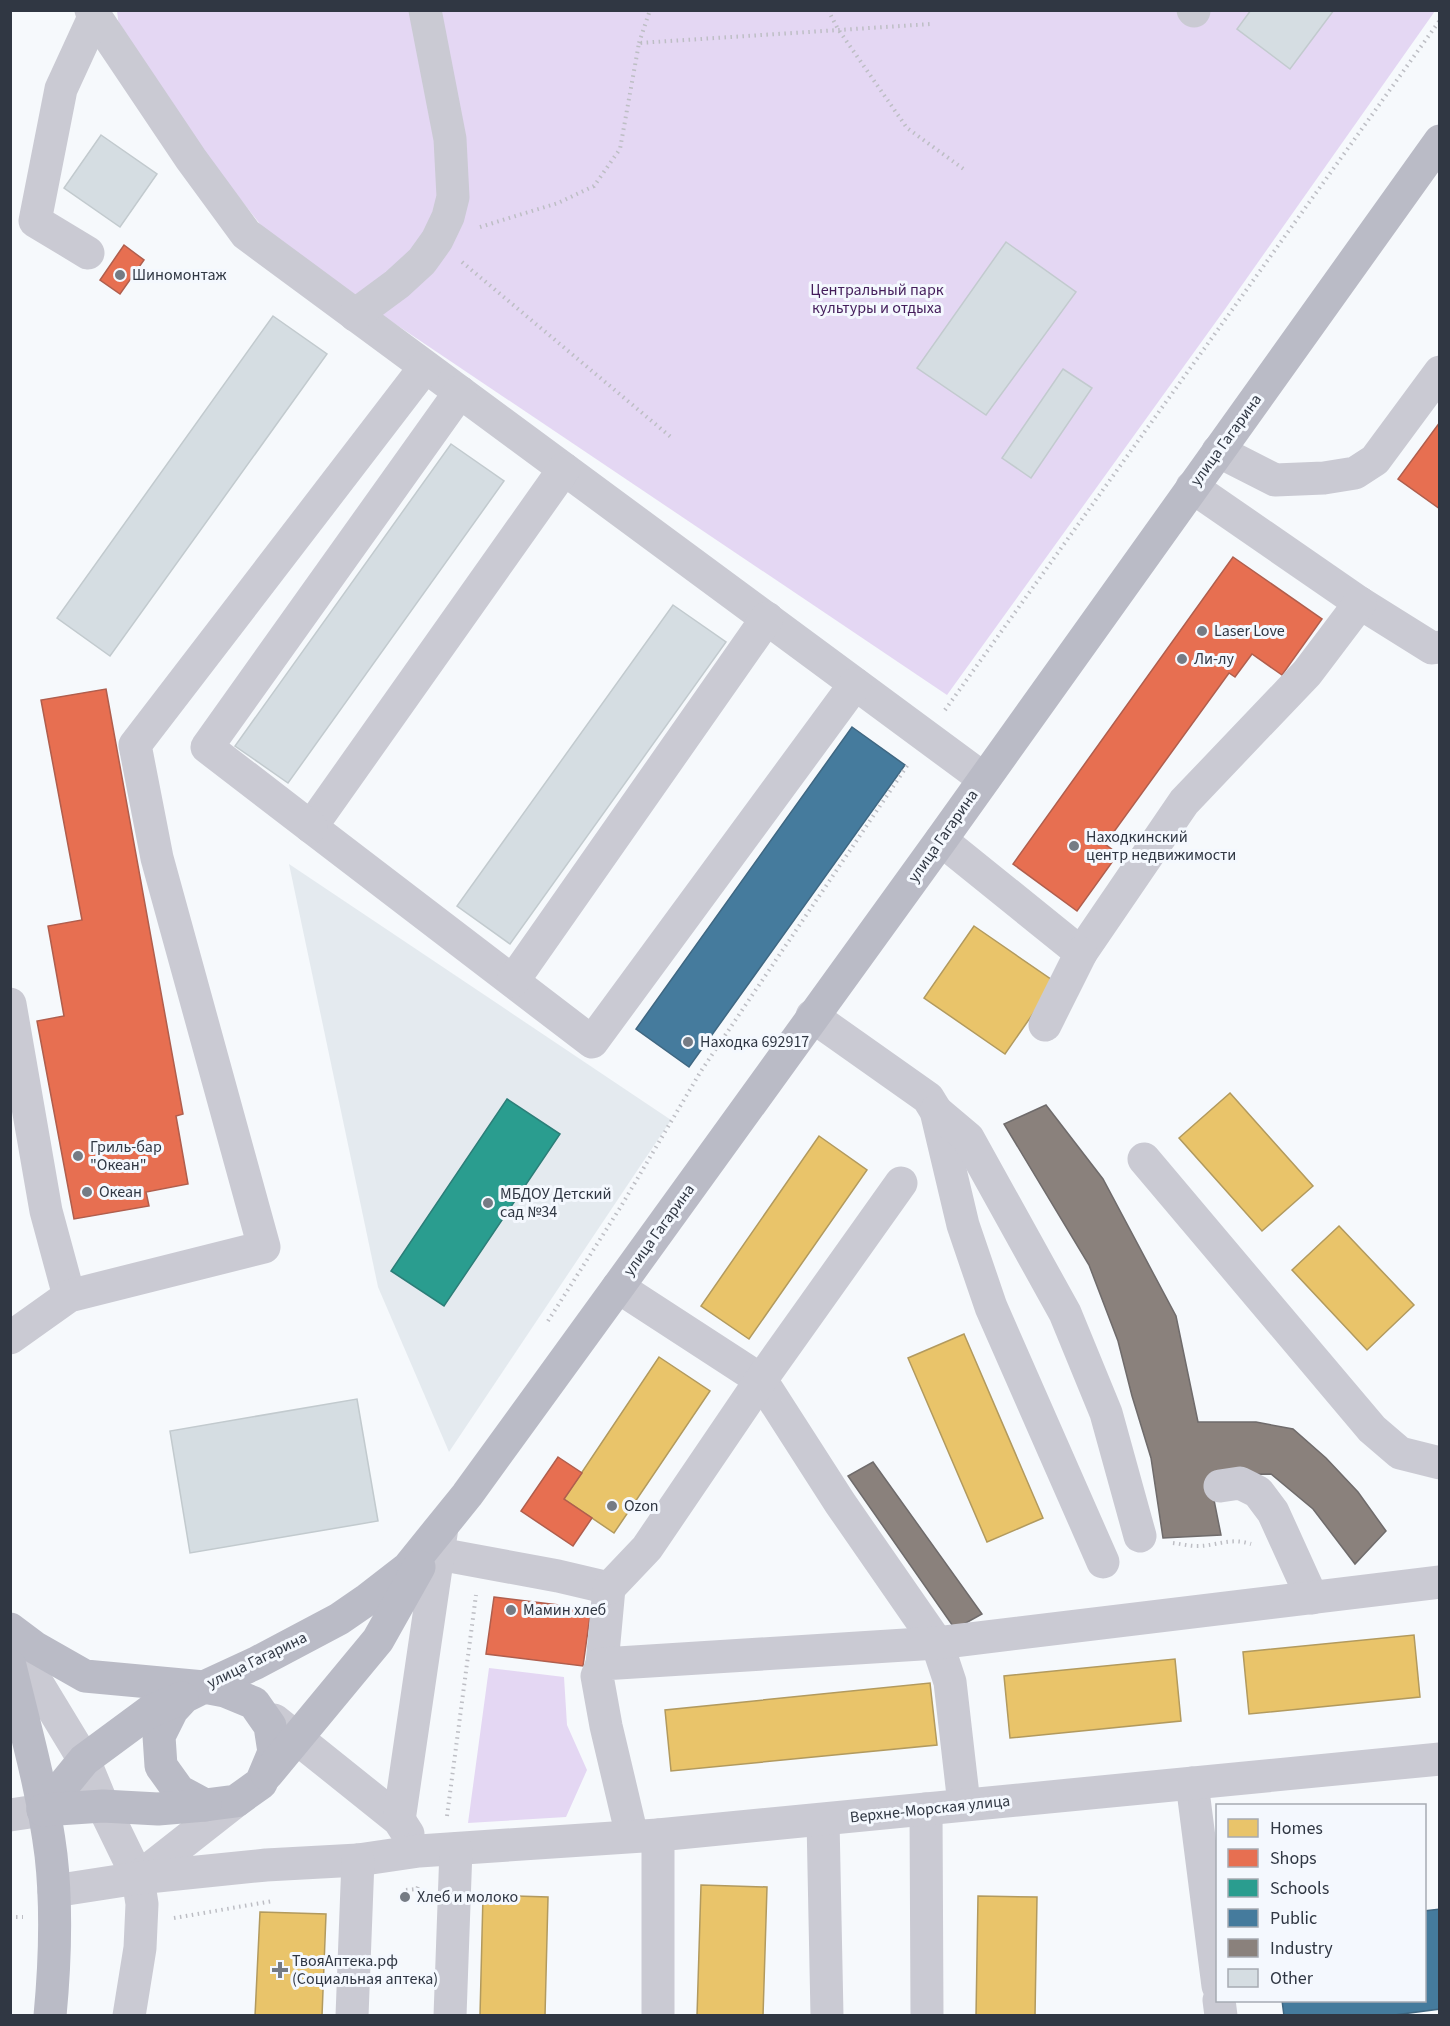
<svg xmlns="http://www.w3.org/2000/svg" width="1450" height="2026" font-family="'Source Sans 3',sans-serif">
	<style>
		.built { fill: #e4eaef }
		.green { fill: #e4d7f3 }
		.homes { fill: #e9c46a; stroke: #b29a5e; stroke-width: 1.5 }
		.shops { fill: #e76f51; stroke: #b05e4d; stroke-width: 1.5 }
		.schools { fill: #2a9d8f; stroke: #2c7e78; stroke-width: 1.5 }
		.public { fill: #457b9d; stroke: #3f6782; stroke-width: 1.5 }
		.industry { fill: #8a817c; stroke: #6f6b6b; stroke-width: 1.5 }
		.building { fill: #d5dde2; stroke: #c2cace; stroke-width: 1.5 }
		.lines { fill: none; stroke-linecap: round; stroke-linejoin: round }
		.path { stroke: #bdbec4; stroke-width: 4; stroke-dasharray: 1.5 4.5; stroke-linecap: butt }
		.minor { stroke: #cacad3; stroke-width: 33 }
		.major { stroke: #babbc6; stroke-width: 33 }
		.poi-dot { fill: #757b84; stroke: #f4f8fe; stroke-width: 2 }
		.labels { text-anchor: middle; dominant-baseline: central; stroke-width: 6; stroke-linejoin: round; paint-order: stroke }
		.poi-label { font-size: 16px; fill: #303743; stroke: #f4f8fe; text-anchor: start }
		.park-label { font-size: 16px; fill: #431d5a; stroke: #f4f8fe }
		.street-label { font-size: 16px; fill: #303743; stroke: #f4f8fe }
	</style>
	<rect width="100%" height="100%" fill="#f6f9fc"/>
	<polygon class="built" points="289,864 671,1120 449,1452 378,1287"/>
	<g class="green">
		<polygon points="117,11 1435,11 1223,312 947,695 367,305 271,238 199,147 119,27"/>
		<polygon points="489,1668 564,1677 567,1725 587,1770 566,1817 468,1823"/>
	</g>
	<g class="homes">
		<polygon points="974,926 1055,982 1005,1054 924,998"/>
		<polygon points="1230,1093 1313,1186 1262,1231 1179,1138"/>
		<polygon points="819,1136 867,1170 749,1339 701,1306"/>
		<polygon points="1339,1226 1414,1305 1367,1350 1292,1270"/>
		<polygon points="964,1334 1043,1518 987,1542 908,1358"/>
		<polygon points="659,1357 710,1391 614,1533 564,1499"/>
		<polygon points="1414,1635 1420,1697 1249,1714 1243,1652"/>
		<polygon points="1175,1659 1181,1721 1010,1738 1004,1676"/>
		<polygon points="930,1683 937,1745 671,1771 665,1710"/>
		<polygon points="701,1885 767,1887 763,2016 697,2016"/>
		<polygon points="483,1895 548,1897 545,2016 480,2016"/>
		<polygon points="978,1896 1037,1897 1035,2016 976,2016"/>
		<polygon points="260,1912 326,1914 322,2016 255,2016"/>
	</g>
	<g class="shops">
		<polygon points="124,245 144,260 120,294 100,280"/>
		<polygon points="1440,422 1440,509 1398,479"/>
		<polygon points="1233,557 1322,619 1282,675 1252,654 1235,677 1229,673 1105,844 1118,854 1077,911 1013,864"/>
		<polygon points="106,689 183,1114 176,1116 188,1184 146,1192 149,1206 74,1219 37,1021 64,1016 48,926 82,920 41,700"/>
		<polygon points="558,1457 582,1473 564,1499 592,1518 573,1546 521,1511"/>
		<polygon points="494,1597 591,1609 583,1666 486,1654"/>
	</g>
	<polygon class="schools" points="507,1099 560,1134 444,1306 391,1271"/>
	<g class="public">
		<polygon points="852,727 905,765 689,1067 636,1029"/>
		<polygon points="1440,1909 1440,2009 1387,2016 1284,2016 1282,2000 1424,2000 1424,1911"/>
	</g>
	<g class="industry">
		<polygon points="1046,1105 1103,1179 1176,1316 1198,1422 1256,1422 1293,1429 1326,1458 1358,1492 1386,1531 1355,1564 1313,1509 1271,1474 1209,1475 1221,1535 1163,1538 1151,1458 1132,1396 1118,1341 1089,1265 1004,1124"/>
		<polygon points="873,1462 982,1614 955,1629 848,1476"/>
	</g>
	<g class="building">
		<polygon points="1251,10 1334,10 1290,69 1237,29"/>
		<polygon points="101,135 157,174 120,227 64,188"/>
		<polygon points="1006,242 1076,292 986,415 917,368"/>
		<polygon points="273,316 327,354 110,656 57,618"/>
		<polygon points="1063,369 1092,388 1031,478 1002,458"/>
		<polygon points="451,444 504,481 288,783 235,746"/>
		<polygon points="673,605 726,642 510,944 457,906"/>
		<polygon points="357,1399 378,1521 190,1553 170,1431"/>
	</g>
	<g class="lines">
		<g class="path">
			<polyline points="828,10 838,29 907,128 965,170"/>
			<polyline points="639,43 650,10"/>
			<polyline points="480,227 558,203 594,186 620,149 639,43 931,24"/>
			<polyline points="462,262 672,438"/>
			<polyline points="945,710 1440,20"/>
			<polyline points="548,1321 620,1208 701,1071 909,763"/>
			<path d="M1173,1543C1181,1544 1189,1546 1197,1546C1218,1546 1229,1537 1251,1544"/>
			<polyline points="447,1816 476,1595"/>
			<polyline points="406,1890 417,1889 419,1884"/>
			<polyline points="10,1917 23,1917"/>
			<polyline points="174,1918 273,1901"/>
		</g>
		<g class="minor">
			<polyline points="91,10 191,159 246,234 984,779"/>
			<polyline points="1193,10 1194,11"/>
			<polyline points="88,253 35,221 61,89 95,15"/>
			<polyline points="355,315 397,284 422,261 437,240 448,217 453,197 450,139 425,10"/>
			<polyline points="1218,451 1275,480 1324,478 1355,473 1375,460 1440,372"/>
			<polyline points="564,469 311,827 592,1042 855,684"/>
			<polyline points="1192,487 1360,603 1432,648 1440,647"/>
			<polyline points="311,827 207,747 460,392"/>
			<polyline points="941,840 1081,953 1184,802 1307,673 1360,603"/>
			<polyline points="513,981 767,618"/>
			<polyline points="10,1004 46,1211 69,1296"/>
			<polyline points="812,1016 928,1098 936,1111 963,1225 991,1307 1103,1562"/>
			<polyline points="1045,1025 1081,953"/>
			<polyline points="936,1111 968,1138 1065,1313 1106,1413 1140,1536"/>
			<polyline points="1144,1159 1372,1429 1400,1453 1440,1463"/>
			<polyline points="618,1287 761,1380 840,1503 937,1643 950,1682 964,1804"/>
			<polyline points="10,1338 69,1296 264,1247 157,858 135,745 425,367"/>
			<polyline points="1220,1486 1240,1483 1258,1492 1273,1512 1312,1598"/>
			<polyline points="439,1554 558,1576 609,1588 602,1664"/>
			<polyline points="609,1588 647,1548 761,1380 901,1183"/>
			<polyline points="10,1638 84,1760 103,1806 138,1878 142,1904 140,1948 129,2016"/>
			<polyline points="274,1720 399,1820 408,1834"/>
			<polyline points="1192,1783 1218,1986"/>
			<polyline points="926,1809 927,2016"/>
			<polyline points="10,1815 43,1810"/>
			<polyline points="399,1820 442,1527"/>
			<polyline points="823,1820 827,2016"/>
			<polyline points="632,1836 606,1726 597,1676 602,1664 937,1643 1440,1582"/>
			<polyline points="138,1878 236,1801"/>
			<polyline points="54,1891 138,1878 266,1865 358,1860 419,1851 658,1835 1440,1759"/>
			<polyline points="1219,2000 1221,2016"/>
			<polyline points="352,2016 358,1860"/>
			<polyline points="450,2016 456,1849"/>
			<polyline points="658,2016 658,1835"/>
		</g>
		<g class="major">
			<polyline points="10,1629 34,1647 85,1676 204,1687 256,1663 339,1619 368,1599 408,1568 467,1495 618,1287 941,840 1440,141"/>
			<path d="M10,1666C25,1728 43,1791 51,1855C57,1908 55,1963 50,2016"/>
			<polygon points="204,1687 225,1691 254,1703 270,1726 274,1752 261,1783 236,1801 205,1805 179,1791 161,1766 159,1736 172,1710 184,1697"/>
			<polyline points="267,1774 378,1640 419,1567"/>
			<polyline points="43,1810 84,1760 149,1712 182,1698"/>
			<polyline points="43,1810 103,1806 158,1809 205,1805"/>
		</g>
	</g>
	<g class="poi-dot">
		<circle cx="120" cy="275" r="6"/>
		<circle cx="1202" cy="631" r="6"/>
		<circle cx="1182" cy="659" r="6"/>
		<circle cx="1074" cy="846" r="6"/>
		<circle cx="688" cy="1042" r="6"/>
		<circle cx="78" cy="1156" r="6"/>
		<circle cx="87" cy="1192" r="6"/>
		<circle cx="488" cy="1203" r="6"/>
		<circle cx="612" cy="1506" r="6"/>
		<circle cx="511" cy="1610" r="6"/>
		<circle cx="405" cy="1897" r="6"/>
		<path d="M277 1961h6v6h6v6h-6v6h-6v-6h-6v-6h6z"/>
	</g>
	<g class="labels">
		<g class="poi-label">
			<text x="132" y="275">Шиномонтаж</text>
			<text x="1214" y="631">Laser Love</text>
			<text x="1194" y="659">Ли-лу</text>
			<text x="1086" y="837">Находкинский<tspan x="1086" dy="18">центр недвижимости</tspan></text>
			<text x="700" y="1042">Находка 692917</text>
			<text x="90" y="1147">Гриль-бар<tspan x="90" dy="18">"Океан"</tspan></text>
			<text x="99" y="1192">Океан</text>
			<text x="500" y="1194">МБДОУ Детский<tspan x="500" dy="18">сад №34</tspan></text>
			<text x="624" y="1506">Ozon</text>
			<text x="523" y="1610">Мамин хлеб</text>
			<text x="417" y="1897">Хлеб и молоко</text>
			<text x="292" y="1961">ТвояАптека.рф<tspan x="292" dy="18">(Социальная аптека)</tspan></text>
		</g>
		<g class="park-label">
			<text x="877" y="290">Центральный парк<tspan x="877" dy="18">культуры и отдыха</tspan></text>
		</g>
		<g class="street-label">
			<text transform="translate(1226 440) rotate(-54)">улица Гагарина</text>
			<text transform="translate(943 836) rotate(-55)">улица Гагарина</text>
			<text transform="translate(659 1230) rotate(-54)">улица Гагарина</text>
			<text transform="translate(257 1660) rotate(-26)">улица Гагарина</text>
			<text transform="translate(930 1809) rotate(-6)">Верхне-Морская улица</text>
		</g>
	</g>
	<rect width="1450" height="2026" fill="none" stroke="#303743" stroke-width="24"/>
	<rect x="1216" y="1804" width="210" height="198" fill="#f4f8fe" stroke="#a6abb3" stroke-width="1.5"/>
	<rect x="1228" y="1819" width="30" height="18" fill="#e9c46a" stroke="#a6abb3" stroke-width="1.5"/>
	<text x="1270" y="1834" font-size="18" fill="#303743">Homes</text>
	<rect x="1228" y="1849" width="30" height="18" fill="#e76f51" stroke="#a6abb3" stroke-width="1.5"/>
	<text x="1270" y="1864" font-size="18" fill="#303743">Shops</text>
	<rect x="1228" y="1879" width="30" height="18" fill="#2a9d8f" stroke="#a6abb3" stroke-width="1.5"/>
	<text x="1270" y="1894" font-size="18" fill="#303743">Schools</text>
	<rect x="1228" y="1909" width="30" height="18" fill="#457b9d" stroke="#a6abb3" stroke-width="1.5"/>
	<text x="1270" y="1924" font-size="18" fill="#303743">Public</text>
	<rect x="1228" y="1939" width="30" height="18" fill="#8a817c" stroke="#a6abb3" stroke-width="1.5"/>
	<text x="1270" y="1954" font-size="18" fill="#303743">Industry</text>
	<rect x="1228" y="1969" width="30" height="18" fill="#d5dde2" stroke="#a6abb3" stroke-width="1.5"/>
	<text x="1270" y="1984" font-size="18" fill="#303743">Other</text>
</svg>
